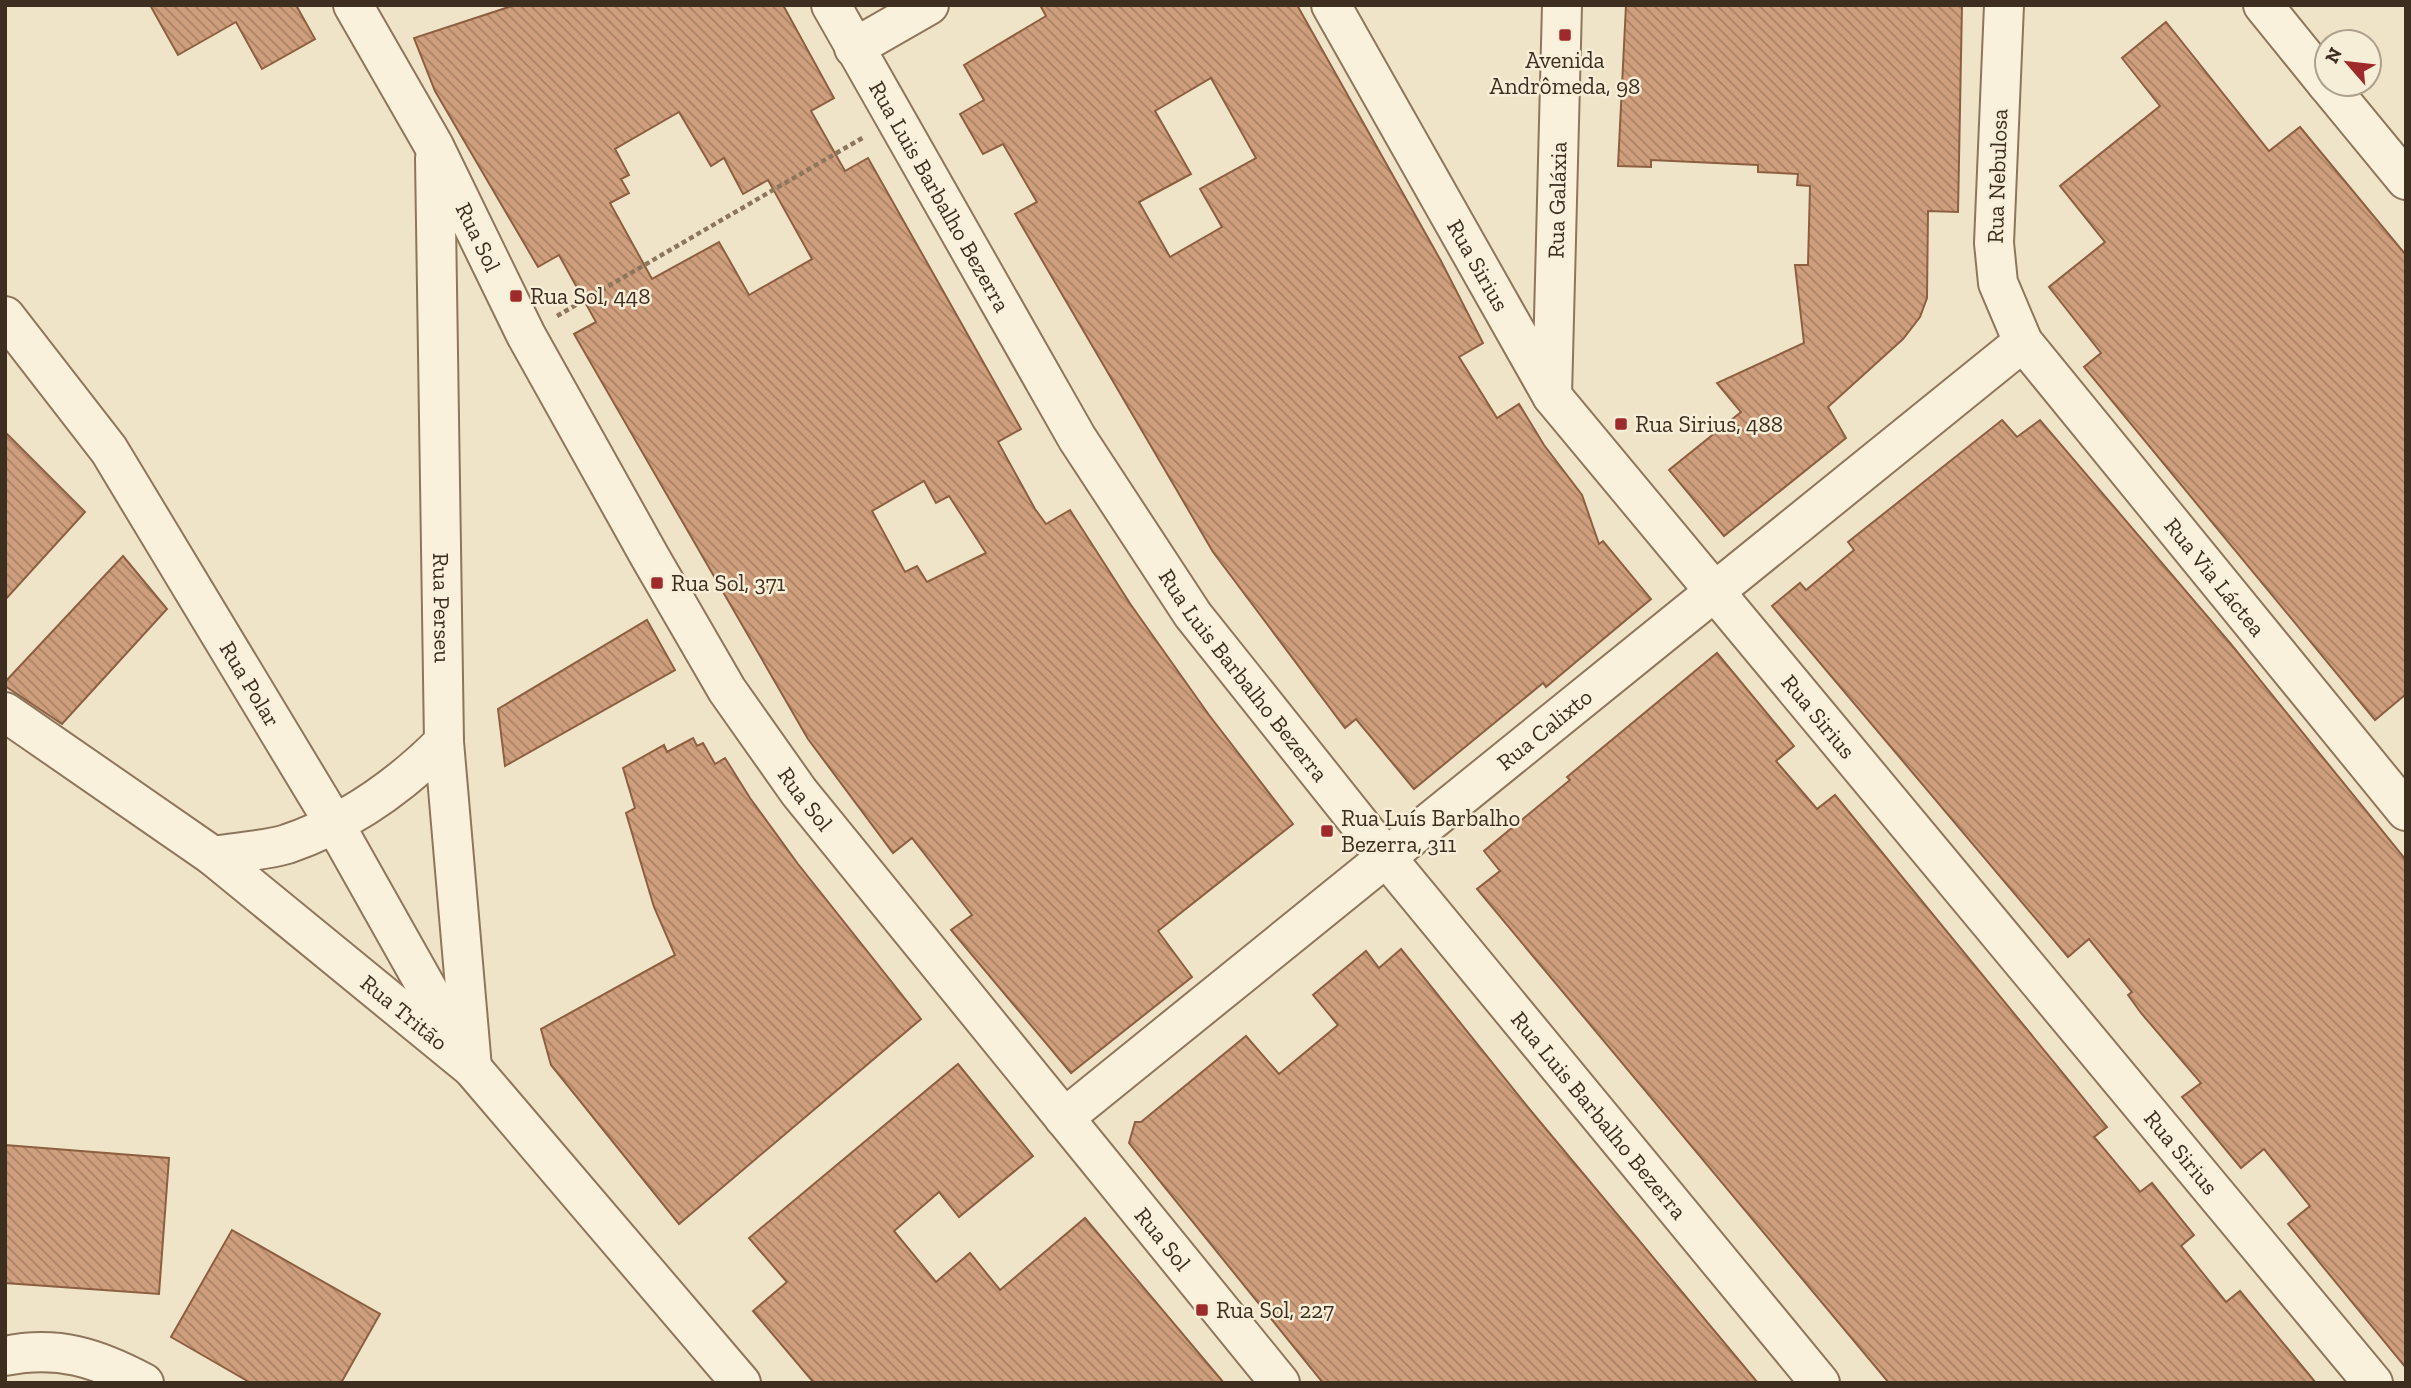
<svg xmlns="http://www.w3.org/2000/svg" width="2411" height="1388" font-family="'Zilla Slab',serif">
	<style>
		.building { fill: url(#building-back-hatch); stroke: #8d5f41; stroke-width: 2; fill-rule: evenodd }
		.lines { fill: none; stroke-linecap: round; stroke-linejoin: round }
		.minor-casing { stroke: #8d765c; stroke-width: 42 }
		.path { stroke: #8d765c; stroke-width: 4.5; stroke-dasharray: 5 3.5; stroke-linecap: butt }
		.minor { stroke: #faf1dc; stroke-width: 38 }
		.poi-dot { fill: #9e2a2b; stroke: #f7eed8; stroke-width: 2.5 }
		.labels { text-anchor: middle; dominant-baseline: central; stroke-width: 5; stroke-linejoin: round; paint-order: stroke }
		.poi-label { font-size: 23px; fill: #3d2e20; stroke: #f7eed8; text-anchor: start }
		.street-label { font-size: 23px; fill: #3d2e20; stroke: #f7eed8 }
	</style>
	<defs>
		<pattern id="building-back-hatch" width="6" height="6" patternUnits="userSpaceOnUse" patternTransform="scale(1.75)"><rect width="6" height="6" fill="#cf9f7d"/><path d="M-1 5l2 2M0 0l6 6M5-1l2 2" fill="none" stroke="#a98266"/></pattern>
	</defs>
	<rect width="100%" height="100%" fill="#f0e4c8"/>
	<g class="building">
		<polygon points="150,5 296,5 315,39 262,69 236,22 178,55"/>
		<path d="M515,5H783L834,98L811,111L845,171L868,158L1021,429L998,442L1035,509L1046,524L1070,510L1131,605L1209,715L1293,824L1158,931L1192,977L1071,1073L951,930L972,915L912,838L893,853L808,739L574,334L596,322L559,255L538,267L435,91L414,38ZM679,112L711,166L724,158L743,194L768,180L812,259L749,295L719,242L652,279L610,203L629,193L621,179L629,175L615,149ZM924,481L936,503L949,496L986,553L927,582L917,566L905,572L872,511Z"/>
		<path d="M1040,5H1297L1441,261L1483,343L1459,357L1497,418L1519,404L1544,445L1582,495L1599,544L1603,541L1651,599L1546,687L1543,683L1414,789L1356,719L1345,728L1213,552L1015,214L1037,202L1003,144L983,154L960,114L984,100L964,65L1046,16ZM1211,78L1256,158L1200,189L1222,227L1170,257L1139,202L1191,174L1155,111Z"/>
		<polygon points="1626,5 1962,5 1958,212 1928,211 1927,298 1920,317 1903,339 1828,407 1846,438 1724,536 1669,470 1741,412 1717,383 1804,343 1795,265 1808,265 1810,186 1797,185 1798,174 1758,172 1758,165 1651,160 1651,167 1618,166"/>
		<polygon points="2166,22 2269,151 2300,127 2406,255 2406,694 2375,720 2084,367 2101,353 2049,287 2105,242 2060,186 2160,106 2122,58"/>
		<polygon points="2002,420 2017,437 2040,420 2230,643 2406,860 2406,1368 2288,1224 2310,1206 2264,1149 2241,1168 2182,1097 2201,1083 2141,1013 2128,995 2132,992 2089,939 2068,957 1772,606 1800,583 1806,590 1854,550 1848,542"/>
		<polygon points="5,432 85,512 5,600"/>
		<polygon points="123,556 167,609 62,724 5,686 5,682"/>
		<polygon points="647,620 675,670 505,766 498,709"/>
		<polygon points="1717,653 1794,746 1776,761 1817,809 1835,795 2107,1127 2094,1137 2140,1192 2152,1183 2194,1235 2181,1246 2226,1302 2240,1291 2316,1383 1889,1383 1477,889 1500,871 1484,851 1570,780 1567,777"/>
		<polygon points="693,738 697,746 703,743 715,764 725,758 750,798 798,864 921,1019 679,1224 551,1065 541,1029 675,955 654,907 626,813 635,808 623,768 664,745 667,752"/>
		<polygon points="1401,949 1531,1111 1758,1383 1323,1383 1129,1143 1135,1122 1141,1122 1246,1036 1279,1074 1338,1025 1313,995 1366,951 1379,968"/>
		<polygon points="958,1064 1033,1156 959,1217 939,1192 894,1231 936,1282 970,1253 1000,1290 1085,1218 1224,1383 814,1383 753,1311 787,1282 749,1238"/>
		<polygon points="5,1145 169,1158 159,1294 5,1283"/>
		<polygon points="232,1230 380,1314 341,1383 251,1383 171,1337"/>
	</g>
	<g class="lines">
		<g class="minor-casing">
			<g id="minor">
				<path id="s1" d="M353,5L434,146L526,335L650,557L727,690L799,792L1280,1383"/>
				<path id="s2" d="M831,5L1077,438L1193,615L1386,857L1820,1383"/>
				<path id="s3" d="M1331,5L1552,396L2373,1383"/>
				<path id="s4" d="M2004,5L1994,243L1998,283L2023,342L2406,811"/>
				<polyline points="2263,5 2327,84"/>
				<polyline points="854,48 929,5"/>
				<polyline points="2327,84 2406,180"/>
				<path id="s5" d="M435,158L444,742L472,1068"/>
				<path id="s6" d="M5,316L109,450L334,823L460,1047"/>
				<path id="s7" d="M1552,396L1562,5"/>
				<path id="s8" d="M5,712L213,856L472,1068L741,1383"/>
				<path d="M213,856C237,852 264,851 287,844C349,823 399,787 444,742"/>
				<path id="s9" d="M1064,1118L2023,342"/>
				<path d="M5,1356C58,1345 97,1358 144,1383"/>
			</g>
		</g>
		<polyline class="path" points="557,316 864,137"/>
		<use href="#minor" class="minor"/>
	</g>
	<g class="poi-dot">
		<rect x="1558" y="28" width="14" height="14" rx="3.5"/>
		<rect x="509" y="289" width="14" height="14" rx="3.5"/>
		<rect x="1614" y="417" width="14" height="14" rx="3.5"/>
		<rect x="650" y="576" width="14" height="14" rx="3.5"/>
		<rect x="1320" y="824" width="14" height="14" rx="3.5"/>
		<rect x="1195" y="1303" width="14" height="14" rx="3.5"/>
	</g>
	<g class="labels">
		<g class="poi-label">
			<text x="1565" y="60" text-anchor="middle">Avenida<tspan x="1565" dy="26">Andrômeda, 98</tspan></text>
			<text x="530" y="296">Rua Sol, 448</text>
			<text x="1635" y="424">Rua Sirius, 488</text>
			<text x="671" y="583">Rua Sol, 371</text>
			<text x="1341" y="818">Rua Luís Barbalho<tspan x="1341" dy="26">Bezerra, 311</tspan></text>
			<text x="1216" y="1310">Rua Sol, 227</text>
		</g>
		<g class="street-label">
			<text transform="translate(1997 176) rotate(-88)">Rua Nebulosa</text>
			<text stroke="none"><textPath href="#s2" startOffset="220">Rua Luis Barbalho Bezerra</textPath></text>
			<text stroke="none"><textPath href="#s7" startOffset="196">Rua Galáxia</textPath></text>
			<text stroke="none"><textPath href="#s1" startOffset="264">Rua Sol</textPath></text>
			<text stroke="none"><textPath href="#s3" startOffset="299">Rua Sirius</textPath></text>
			<text stroke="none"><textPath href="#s4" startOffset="646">Rua Via Láctea</textPath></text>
			<text stroke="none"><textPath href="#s5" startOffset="450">Rua Perseu</textPath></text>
			<text stroke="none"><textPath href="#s2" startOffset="788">Rua Luis Barbalho Bezerra</textPath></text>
			<text stroke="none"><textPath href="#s6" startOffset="443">Rua Polar</textPath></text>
			<text stroke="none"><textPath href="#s3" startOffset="866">Rua Sirius</textPath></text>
			<text stroke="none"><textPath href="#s9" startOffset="618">Rua Calixto</textPath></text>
			<text stroke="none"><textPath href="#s1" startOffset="915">Rua Sol</textPath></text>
			<text stroke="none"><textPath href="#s8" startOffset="500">Rua Tritão</textPath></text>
			<text stroke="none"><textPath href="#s2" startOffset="1354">Rua Luis Barbalho Bezerra</textPath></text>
			<text stroke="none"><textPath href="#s3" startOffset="1433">Rua Sirius</textPath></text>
			<text stroke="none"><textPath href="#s1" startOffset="1482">Rua Sol</textPath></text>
		</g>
	</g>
	<rect width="2411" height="1388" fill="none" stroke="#3d2e20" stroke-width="14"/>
	<g transform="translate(2348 63) rotate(298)"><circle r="33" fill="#f7eed8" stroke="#ada18e" stroke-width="2"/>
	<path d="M0-5L12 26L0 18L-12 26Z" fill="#9e2a2b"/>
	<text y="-10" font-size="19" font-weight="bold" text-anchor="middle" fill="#3d2e20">N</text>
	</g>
</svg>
